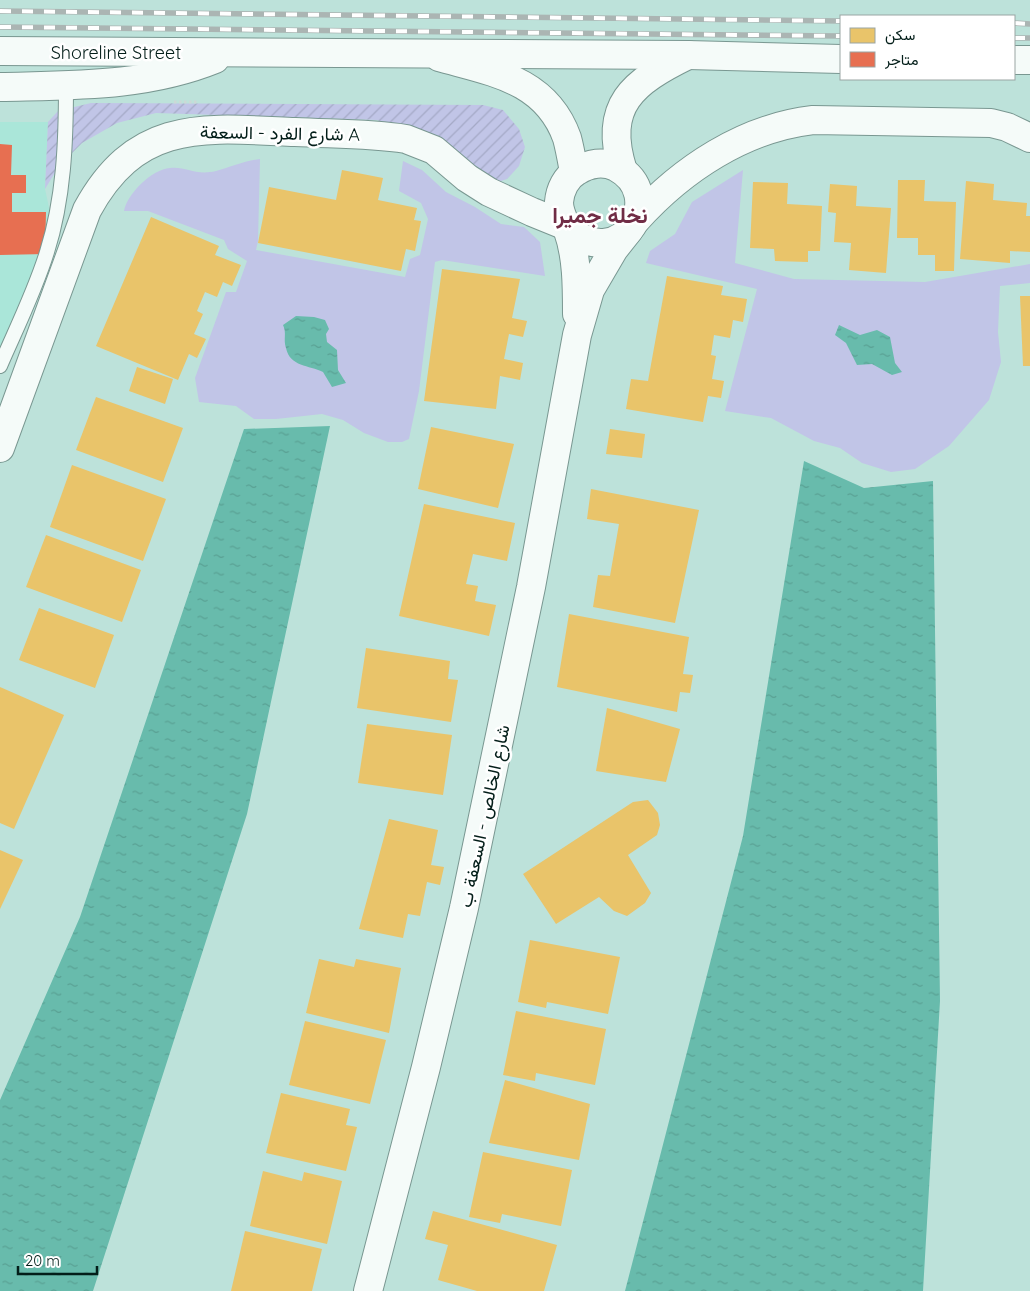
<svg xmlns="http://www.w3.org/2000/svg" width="1030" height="1291" font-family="Quicksand,Vazirmatn,sans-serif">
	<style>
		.built { fill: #aae6d9 }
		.park { fill: #c1c5e7 }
		.garden { fill: url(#garden-furrows) }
		.water { fill: url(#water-ripples) }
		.homes { fill: #e9c46a }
		.shops { fill: #e76f51 }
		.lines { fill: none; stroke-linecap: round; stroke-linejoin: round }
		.lane-casing { stroke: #799791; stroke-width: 16 }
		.street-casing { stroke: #799791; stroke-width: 30 }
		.secondary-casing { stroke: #799791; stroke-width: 30 }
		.path { stroke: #ccd8d6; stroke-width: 3; stroke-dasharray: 2.5 2.5; stroke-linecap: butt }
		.lane { stroke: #f5fbf9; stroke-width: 14 }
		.street { stroke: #f5fbf9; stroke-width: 28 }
		.secondary { stroke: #f5fbf9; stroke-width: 28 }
		.rail-casing { stroke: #abb5b3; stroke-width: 5.5 }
		.rail { stroke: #fff; stroke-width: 4; stroke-dasharray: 11; stroke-linecap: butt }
		.labels { text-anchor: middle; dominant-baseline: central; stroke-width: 5; stroke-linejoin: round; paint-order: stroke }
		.street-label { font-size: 18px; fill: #031e19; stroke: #fff }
		.district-label { font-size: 22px; font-weight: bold; fill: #702c45; stroke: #fff }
	</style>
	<defs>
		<pattern id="garden-furrows" width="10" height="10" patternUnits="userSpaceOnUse" patternTransform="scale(1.25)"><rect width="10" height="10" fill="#c1c5e7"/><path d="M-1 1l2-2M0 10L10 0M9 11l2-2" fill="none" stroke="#a4a9c6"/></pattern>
		<pattern id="water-ripples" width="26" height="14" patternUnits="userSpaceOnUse" patternTransform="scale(1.25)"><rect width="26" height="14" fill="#68bbac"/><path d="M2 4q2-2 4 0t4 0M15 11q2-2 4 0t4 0" fill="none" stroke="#59a093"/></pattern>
	</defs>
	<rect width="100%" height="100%" fill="#bde2da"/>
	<polygon class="built" points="0,122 48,122 45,189 50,212 52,245 0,359"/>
	<g class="park">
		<path d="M260,159L258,241L256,250L405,277L410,259L420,255L428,219L421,203L399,191L403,161L422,170L446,192L475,207L501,224L524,227L540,242L545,276L442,260L435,262L419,391L409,439L402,442H388L364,433L343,420L322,414L276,419H254L236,406L199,402L195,378L226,292H236L247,261L228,249L224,240L148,211H124C127,194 152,169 170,168C186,166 195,176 216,171C231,167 244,161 260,159Z"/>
		<polygon points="743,170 735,263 794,279 925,282 1030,264 1030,283 1000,286 998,332 1001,362 989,400 949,446 915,469 891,472 862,463 840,448 814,441 771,418 725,411 757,289 646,263 650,251 675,234 692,202"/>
	</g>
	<polygon class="garden" points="91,103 483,105 503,110 519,129 525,147 519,166 507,179 483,187 403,131 377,120 156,113 117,123 82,143 59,166 45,189 48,122 58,111"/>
	<g class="water">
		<path d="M296,316L314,317L325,320L329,329L326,334L327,342L337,350L338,370L346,383L332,387L323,372C309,365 290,367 286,348C283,339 287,333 283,325Z"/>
		<polygon points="839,325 860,335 877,330 890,337 895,363 902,372 892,375 872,364 857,365 846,343 835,335"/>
		<polygon points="330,426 247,814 93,1291 0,1291 0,1100 80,917 244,429"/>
		<polygon points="804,461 864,488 933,481 940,1001 923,1291 625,1291 743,836"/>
	</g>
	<g class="homes">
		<polygon points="342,170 383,178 378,200 417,208 414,220 421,221 415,251 406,249 401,271 258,243 269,187 336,200"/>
		<polygon points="898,180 925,180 924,201 956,202 954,271 935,271 935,255 918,255 918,238 897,238"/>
		<polygon points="966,181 994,184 993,200 1027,203 1026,216 1030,216 1030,252 1010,251 1010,263 960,259"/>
		<polygon points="753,182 788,183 787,204 822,206 820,251 808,251 808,262 775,261 774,249 750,248"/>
		<polygon points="830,184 857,186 856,206 891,208 886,273 849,270 851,243 834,242 836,213 828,212"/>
		<polygon points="151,217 219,246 215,255 241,265 232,286 223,282 217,297 205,292 197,311 203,314 194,334 206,339 197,358 189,354 178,380 96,346"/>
		<polygon points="442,269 520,279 512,318 527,321 523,337 509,334 504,359 523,363 520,380 500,376 496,409 424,401"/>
		<polygon points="667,276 723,286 721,295 747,299 743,322 733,320 730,338 714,335 711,355 716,356 712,379 724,381 721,398 708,396 703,422 626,409 631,379 648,381"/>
		<polygon points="1020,296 1030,296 1030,366 1023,366"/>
		<polygon points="137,367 173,379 165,404 129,391"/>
		<polygon points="96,397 183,428 163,482 76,450"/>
		<polygon points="431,427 514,444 498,508 418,489"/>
		<polygon points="610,429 645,434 642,458 606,454"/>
		<polygon points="72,465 166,499 143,561 50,527"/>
		<polygon points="591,489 699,510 675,623 593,607 598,575 610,576 619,524 587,519"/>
		<polygon points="424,504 515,523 507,561 473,554 466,584 478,586 475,601 496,605 489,636 399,616"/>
		<polygon points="46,535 141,570 122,622 26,587"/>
		<polygon points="39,608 114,635 95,688 19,660"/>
		<polygon points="569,614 689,637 683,674 693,675 690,693 680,692 677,712 557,687"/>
		<polygon points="366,648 450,661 448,679 458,680 451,722 357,708"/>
		<polygon points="0,687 64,715 14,829 0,823"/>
		<polygon points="607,708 680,729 666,782 596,771"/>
		<polygon points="367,724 452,735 443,795 358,783"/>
		<polygon points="648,800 658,813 660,825 657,835 628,855 651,893 645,903 627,916 614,911 599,897 556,924 523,874 633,802"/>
		<polygon points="389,819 438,830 431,865 444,867 440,885 427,882 420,916 408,914 403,938 359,929"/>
		<polygon points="0,850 23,860 0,909"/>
		<polygon points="530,940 620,957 608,1014 547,1002 546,1008 518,1002"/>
		<polygon points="319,959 354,967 356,959 401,968 389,1033 306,1013"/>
		<polygon points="516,1011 606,1029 595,1085 536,1073 535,1081 503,1075"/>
		<polygon points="305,1021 386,1040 370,1104 289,1085"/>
		<polygon points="505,1080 590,1104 579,1160 489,1143"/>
		<polygon points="281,1093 350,1109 346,1125 357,1127 346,1171 266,1153"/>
		<polygon points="483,1152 572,1170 561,1226 502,1214 500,1223 469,1217"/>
		<polygon points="263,1171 302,1181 304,1172 342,1181 327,1244 250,1226"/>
		<polygon points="433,1211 557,1245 544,1291 477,1291 438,1280 448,1245 425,1239"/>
		<polygon points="245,1231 322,1249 312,1291 231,1291"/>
	</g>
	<polygon class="shops" points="0,144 12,145 11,175 26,175 26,193 12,193 12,212 46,212 45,254 0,255"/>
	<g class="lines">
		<g class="lane-casing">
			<path id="lane" d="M0,366C16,329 35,291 47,252C64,198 66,142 66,85"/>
		</g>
		<g class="street-casing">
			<g id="street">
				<path d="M439,57C492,72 546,79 567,138C570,149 572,161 574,172"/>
				<path d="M623,171C602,105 633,82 688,55"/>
				<path d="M636,220C682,169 744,128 813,120L991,123L1007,127L1030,138"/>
				<path d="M568,229C622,275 669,195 616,167C604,161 589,163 577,171C566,177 560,190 559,202C559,214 565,221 568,231C577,256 577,287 577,314"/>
				<path d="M0,448L87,210C137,118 204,128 295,132C332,134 369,133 406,139L434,150L467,178L489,192L532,212L564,225"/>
				<polyline points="368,1291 426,1067 464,908 531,587 577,335 590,290 614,249 629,230"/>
			</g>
		</g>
		<g class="secondary-casing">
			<g id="secondary">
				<polyline points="0,51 688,55 841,59"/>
				<polyline points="1014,60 1030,60"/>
				<path d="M0,87C74,85 146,87 215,59"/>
			</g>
		</g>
		<polyline class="path" points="174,102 198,102"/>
		<use href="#lane" class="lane"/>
		<use href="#street" class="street"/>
		<use href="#secondary" class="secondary"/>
		<g class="rail-casing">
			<g id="rail">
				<polyline points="0,11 841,21"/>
				<polyline points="1014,23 1030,24"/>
				<polyline points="0,27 841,36"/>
				<polyline points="1014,38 1030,38"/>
			</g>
		</g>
		<use href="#rail" class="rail"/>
	</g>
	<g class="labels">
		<g class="street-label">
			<text x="116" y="52">Shoreline Street</text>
			<text transform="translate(280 133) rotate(1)">شارع الفرد - السعفة A</text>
			<text transform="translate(484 816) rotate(-78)">شارع الخالص - السعفة ب</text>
		</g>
		<g class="district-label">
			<text x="600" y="215">نخلة جميرا</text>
		</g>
	</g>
	<rect x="840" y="15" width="175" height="65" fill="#ffffff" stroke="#9aa5a3"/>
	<rect x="850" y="28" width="25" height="15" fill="#e9c46a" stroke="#9aa5a3"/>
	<text x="885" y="40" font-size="15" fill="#031e19">سكن</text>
	<rect x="850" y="52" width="25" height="15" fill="#e76f51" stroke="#9aa5a3"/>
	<text x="885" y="65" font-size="15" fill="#031e19">متاجر</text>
	<path d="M18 1266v8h79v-8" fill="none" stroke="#031e19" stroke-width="2.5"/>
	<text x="25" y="1266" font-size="15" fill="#031e19" stroke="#ffffff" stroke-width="4" paint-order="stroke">20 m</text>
</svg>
